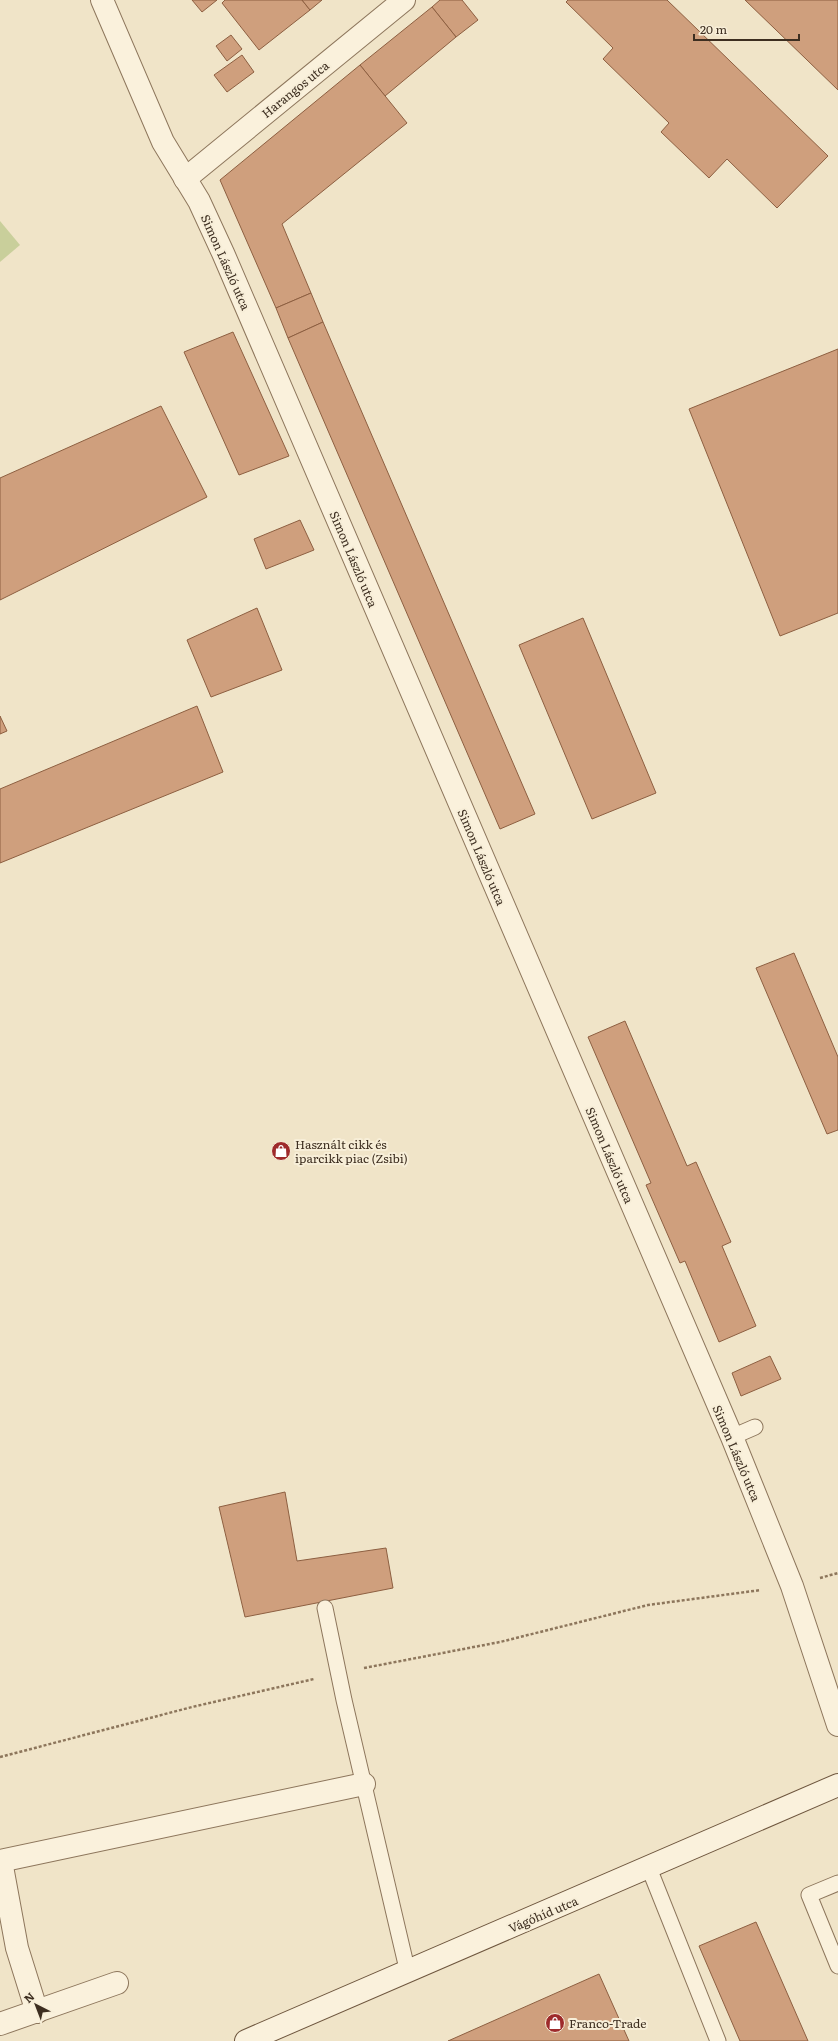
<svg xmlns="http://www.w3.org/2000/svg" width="838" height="2041" font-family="Literata,serif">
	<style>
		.green { fill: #c9cf9b }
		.building { fill: #cf9f7d; stroke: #8d5f41 }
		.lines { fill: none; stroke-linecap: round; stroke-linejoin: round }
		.service-casing { stroke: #8d765c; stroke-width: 17 }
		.minor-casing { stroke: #8d765c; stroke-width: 24 }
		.secondary-casing { stroke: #6f573f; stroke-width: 24 }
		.path { stroke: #8d765c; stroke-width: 2.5; stroke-dasharray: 3 2; stroke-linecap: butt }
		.service { stroke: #faf1dc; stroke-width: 15 }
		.minor { stroke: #faf1dc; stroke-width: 22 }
		.secondary { stroke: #faf1dc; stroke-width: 22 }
		.labels { text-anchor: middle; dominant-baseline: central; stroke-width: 4; stroke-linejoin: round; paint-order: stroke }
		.street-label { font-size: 12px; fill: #3d2e20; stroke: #f7eed8 }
		.poi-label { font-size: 12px; fill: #3d2e20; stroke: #f7eed8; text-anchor: start }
	</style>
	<rect width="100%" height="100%" fill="#f0e4c8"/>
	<polygon class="green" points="0,221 20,245 0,262"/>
	<g class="building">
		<polygon points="192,0 217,0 202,12"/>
		<polygon points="225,0 302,0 310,10 259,50 222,3"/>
		<polygon points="302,0 322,0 310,10"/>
		<polygon points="440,0 462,0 478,20 456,37 432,7"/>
		<polygon points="568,0 667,0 828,156 777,208 727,159 709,178 661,132 669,123 603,59 613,48 566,2"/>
		<polygon points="745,0 838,0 838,90"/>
		<polygon points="432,7 456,37 385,96 360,65"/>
		<polygon points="231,35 242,49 227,61 216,46"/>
		<polygon points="242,55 254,72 227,92 214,75"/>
		<polygon points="360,65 407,123 282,224 311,293 276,308 220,180"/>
		<polygon points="311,293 323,322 288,338 276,308"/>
		<polygon points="323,322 535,814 500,829 288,338"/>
		<polygon points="233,332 289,456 239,475 184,352"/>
		<polygon points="838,349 838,613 780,636 689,409"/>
		<polygon points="161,406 207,497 0,600 0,478"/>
		<polygon points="300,520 314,550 266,569 254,539"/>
		<polygon points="257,608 282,670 211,697 187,640"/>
		<polygon points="583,618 656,793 592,819 519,645"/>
		<polygon points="197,706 223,772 0,863 0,789"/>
		<polygon points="0,716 7,731 0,734"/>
		<polygon points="794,953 838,1057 838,1130 827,1134 756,968"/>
		<polygon points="625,1021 687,1166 696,1162 731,1242 722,1246 756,1326 719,1342 685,1261 680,1263 646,1185 651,1183 588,1037"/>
		<polygon points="770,1356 781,1379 741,1396 732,1373"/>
		<polygon points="285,1492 297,1561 386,1548 393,1588 245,1617 219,1507"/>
		<polygon points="756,1922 808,2041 740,2041 699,1946"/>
		<polygon points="599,1974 629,2041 448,2041"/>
	</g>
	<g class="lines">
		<g class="service-casing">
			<g id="service">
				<polyline points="732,1437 755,1427"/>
				<polyline points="325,1608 344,1700 408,1973"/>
				<polyline points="649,1868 718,2041"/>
				<polyline points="838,1883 809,1895 838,1966"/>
			</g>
		</g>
		<g class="minor-casing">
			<g id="minor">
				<polyline points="102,0 163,142 199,201 223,253 732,1437 792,1586 838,1725"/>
				<polyline points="185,179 404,0"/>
				<polyline points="0,1861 364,1784"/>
				<polyline points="1,1861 17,1948 37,2012"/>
				<polyline points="0,2024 117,1983"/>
			</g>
		</g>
		<g class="secondary-casing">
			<polyline id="secondary" points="246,2041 838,1785"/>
		</g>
		<g class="path">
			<polyline points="820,1578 838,1573"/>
			<polyline points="364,1668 500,1642 648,1605 761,1590"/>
			<polyline points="0,1757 192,1707 314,1679"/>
		</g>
		<use href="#service" class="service"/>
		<use href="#minor" class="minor"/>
		<use href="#secondary" class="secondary"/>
	</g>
	<defs>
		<g id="shop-disc" transform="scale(1)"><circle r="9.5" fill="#9e2a2b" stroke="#f7eed8"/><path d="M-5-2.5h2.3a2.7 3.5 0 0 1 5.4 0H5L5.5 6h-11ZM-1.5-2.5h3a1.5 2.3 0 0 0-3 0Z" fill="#fff"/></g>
	</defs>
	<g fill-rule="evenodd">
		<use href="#shop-disc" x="281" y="1151"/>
		<use href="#shop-disc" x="555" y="2023"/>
	</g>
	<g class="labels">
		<g class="street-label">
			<text transform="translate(295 89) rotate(-39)">Harangos utca</text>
			<text transform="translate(226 262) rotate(66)">Simon László utca</text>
			<text transform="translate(354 559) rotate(67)">Simon László utca</text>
			<text transform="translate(482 857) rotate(67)">Simon László utca</text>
			<text transform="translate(610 1155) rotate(67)">Simon László utca</text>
			<text transform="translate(737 1453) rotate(67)">Simon László utca</text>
			<text transform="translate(543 1914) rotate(-23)">Vágóhíd utca</text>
		</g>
		<g class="poi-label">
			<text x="295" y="1144">Használt cikk és<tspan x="295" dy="14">iparcikk piac (Zsibi)</tspan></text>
			<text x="569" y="2023">Franco-Trade</text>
		</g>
	</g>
	<g transform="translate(36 2005) rotate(318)" stroke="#f7eed8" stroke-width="3" paint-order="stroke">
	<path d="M0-3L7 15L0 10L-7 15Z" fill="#3d2e20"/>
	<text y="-6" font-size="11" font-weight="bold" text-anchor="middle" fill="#3d2e20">N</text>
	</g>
	<path d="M694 34v6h105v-6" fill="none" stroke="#3d2e20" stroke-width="2"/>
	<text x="700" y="34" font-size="12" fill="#3d2e20" stroke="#f7eed8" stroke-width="3" paint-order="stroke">20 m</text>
</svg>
